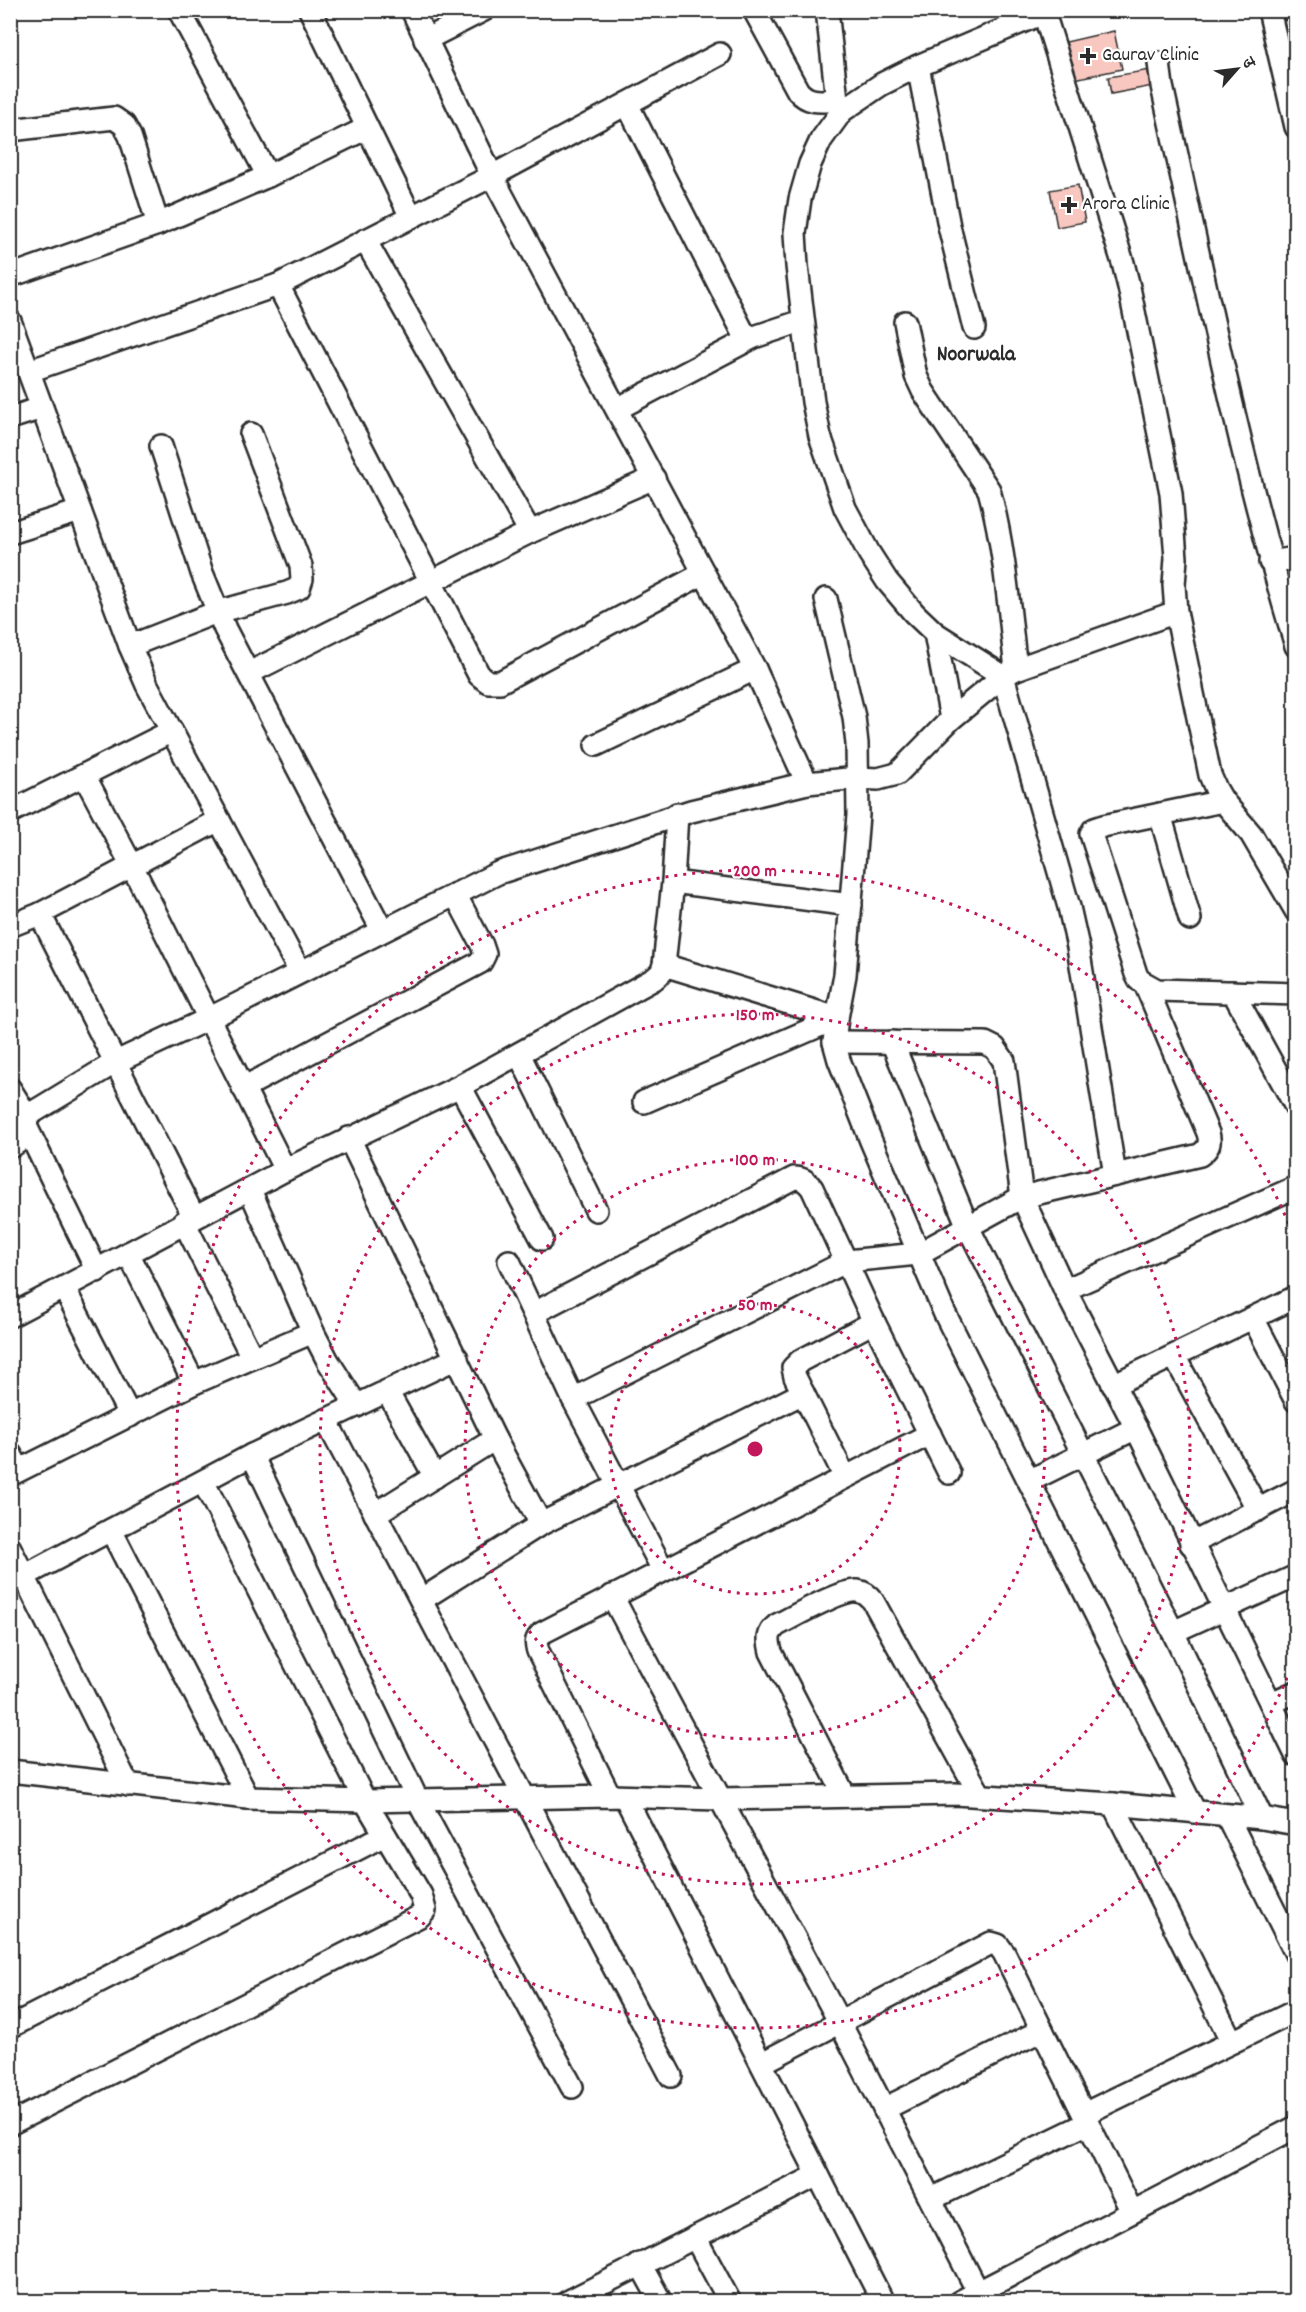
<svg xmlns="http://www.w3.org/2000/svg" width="1306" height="2312" font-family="Dekko,'Playpen Sans Deva',sans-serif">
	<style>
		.building { fill: #f8c8c0; stroke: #2b2b2b; stroke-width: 1.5 }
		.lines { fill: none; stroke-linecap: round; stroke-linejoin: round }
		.minor-casing { stroke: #2b2b2b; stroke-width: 26 }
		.minor { stroke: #fff; stroke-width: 21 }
		.ring { fill: none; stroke: #c2185b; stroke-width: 3; stroke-dasharray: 3 6 }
		.poi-dot { fill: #2b2b2b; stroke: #fff; stroke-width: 2 }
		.labels { text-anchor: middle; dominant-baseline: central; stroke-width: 4.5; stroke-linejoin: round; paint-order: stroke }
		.poi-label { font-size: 20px; fill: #2b2b2b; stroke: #fff; text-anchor: start }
		.quarter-label { font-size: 22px; font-weight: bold; fill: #2b2b2b; stroke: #fff }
		.centre { fill: #c2185b; stroke: #fff; stroke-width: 3 }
		.ring-label { font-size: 18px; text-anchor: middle; font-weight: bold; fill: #c2185b; stroke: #fff; stroke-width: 4.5; stroke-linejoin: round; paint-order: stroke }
	</style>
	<rect width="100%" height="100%" fill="#fff"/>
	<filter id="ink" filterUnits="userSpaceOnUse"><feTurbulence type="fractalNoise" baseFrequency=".0167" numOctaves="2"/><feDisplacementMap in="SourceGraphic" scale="12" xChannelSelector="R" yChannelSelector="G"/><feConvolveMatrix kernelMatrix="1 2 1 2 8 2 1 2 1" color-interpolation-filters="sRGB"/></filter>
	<g filter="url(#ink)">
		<g class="building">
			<polygon points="1114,31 1122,69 1074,79 1066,42"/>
			<polygon points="1150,70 1153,86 1111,94 1108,77"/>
			<polygon points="1078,185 1085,222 1057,227 1050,190"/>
		</g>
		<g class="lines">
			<g class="minor-casing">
				<g id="minor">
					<polyline points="179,10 268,176"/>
					<polyline points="310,10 411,217"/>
					<polyline points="412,10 492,176 755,669 807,783"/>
					<path d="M754,10L798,91C809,104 822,101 837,100L842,111"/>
					<polyline points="827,10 837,100"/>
					<polyline points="1043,10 1123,263 1129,287 1171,493 1176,558 1174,585 1176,612 1210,775 1216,789 1223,801 1251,834 1296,911"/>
					<polyline points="1269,10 1296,127"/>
					<polyline points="1292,10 1296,11"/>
					<polyline points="425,40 484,10"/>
					<path d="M1159,63L1162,86C1203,273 1240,462 1296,646"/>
					<polyline points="918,66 949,226 974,328"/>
					<polyline points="627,104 742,330 747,336 754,337 802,321"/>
					<polyline points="10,130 114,118 124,125 130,136 158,224"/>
					<polyline points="365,240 530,532"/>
					<polyline points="10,276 158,224 268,176 367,128"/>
					<polyline points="278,285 479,675 488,682 500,682 704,573"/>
					<polyline points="10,321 130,646 147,685 300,972"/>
					<path d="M905,322L916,376L923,391L989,490C1005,548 1009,610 1016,669"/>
					<polyline points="29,371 278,285 492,176 720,54"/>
					<polyline points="617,409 754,337"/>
					<polyline points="10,418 42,408"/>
					<polyline points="161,446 202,573 225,629 382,930"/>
					<polyline points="10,533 80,511"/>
					<polyline points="1270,562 1296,558"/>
					<polyline points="935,633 1003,676 1069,907 1078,947 1115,1175"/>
					<polyline points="130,646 217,612 287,593 299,588 302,579 301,566 251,434"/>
					<polyline points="249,673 530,532 654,478"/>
					<polyline points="951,719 935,633 914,613 887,581 869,553 845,508 820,436 813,402 797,266 795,233 800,199 810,164 821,140 842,111 882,84 918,66 1043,13"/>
					<polyline points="596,745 755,669"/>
					<polyline points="84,775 132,866 285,1170"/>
					<polyline points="1223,801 1103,826 1094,829 1091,834 1136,974 1139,980 1157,990 1296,994"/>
					<polyline points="10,812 172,731"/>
					<polyline points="1160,814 1190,919"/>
					<polyline points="673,882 851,905"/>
					<polyline points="40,914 194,1217"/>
					<polyline points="10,926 40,914 219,820"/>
					<polyline points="664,965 837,1018 834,1042 839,1060 871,1141 944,1312 1195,1812"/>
					<polyline points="1233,992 1296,1107"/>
					<polyline points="834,1042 985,1043 995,1048 1004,1061 1022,1197 1065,1290 1136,1428 1296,1755"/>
					<polyline points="892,1042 968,1227 1173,1632 1262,1818"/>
					<polyline points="519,1054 596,1210"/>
					<polyline points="460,1086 542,1239"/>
					<polyline points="243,1088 481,962 485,954 482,945 455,894"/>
					<polyline points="10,1089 27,1116 116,1062 208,1019 498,873 691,811 807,783 858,778 878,779 897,774 951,719 1003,676 1016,669 1176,612"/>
					<polyline points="644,1102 837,1018 845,975 858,815 857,744 854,717 826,599"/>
					<polyline points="26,1126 97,1271"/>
					<polyline points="349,1138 495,1439 541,1524"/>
					<path d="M10,1147C24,1140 25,1134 27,1120"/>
					<polyline points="250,1190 313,1332 328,1361 357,1406"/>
					<polyline points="184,1222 252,1357"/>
					<polyline points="128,1253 194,1383"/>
					<polyline points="509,1261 573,1399 663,1570"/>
					<polyline points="64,1288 130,1416"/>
					<polyline points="1065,1290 1296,1187"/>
					<path d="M534,1313L794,1178C803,1178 806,1181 812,1188L874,1322L949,1473"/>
					<polyline points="10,1316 285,1170 460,1086 654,979 661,973 664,965 673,882 677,814"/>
					<polyline points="1253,1318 1296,1401"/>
					<polyline points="1174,1356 1258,1510"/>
					<polyline points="1113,1385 1296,1297"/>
					<polyline points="387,1391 435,1477"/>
					<path d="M573,1399L847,1261L918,1254L1022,1197L1200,1155C1209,1148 1211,1143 1208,1133L1146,986"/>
					<polyline points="326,1420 671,2076"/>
					<polyline points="10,1453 19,1470"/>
					<polyline points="252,1455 417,1799 572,2087"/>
					<polyline points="10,1475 194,1383 313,1332"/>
					<polyline points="845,1477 795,1377 793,1368 800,1361 874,1322"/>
					<polyline points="1029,1481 1136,1428"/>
					<polyline points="375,1514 495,1439"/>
					<polyline points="111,1530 248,1798"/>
					<polyline points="1191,1544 1296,1490"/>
					<polyline points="10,1548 128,1785"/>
					<polyline points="24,1576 252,1455 457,1358"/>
					<polyline points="612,1596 840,2023 978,2292"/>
					<polyline points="421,1600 541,1524 803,1393"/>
					<polyline points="1173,1632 1296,1576"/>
					<polyline points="1271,1703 1296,1692"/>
					<polyline points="10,1771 248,1798 365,1801 610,1796 720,1799 955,1794 1113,1804 1262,1818 1296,1824"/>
					<path d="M610,1796L538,1651C535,1643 536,1639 542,1633L930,1434"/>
					<path d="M845,1796L771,1652C768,1640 767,1633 777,1625C793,1617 842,1589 857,1591C865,1592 869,1596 873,1601L980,1795"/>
					<polyline points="625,1797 883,2302"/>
					<polyline points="1113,1804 1232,2042"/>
					<polyline points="1227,1816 1296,1954"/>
					<polyline points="10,2027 385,1835"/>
					<polyline points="762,2063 991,1943 998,1945 1004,1953 1132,2212"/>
					<polyline points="884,2109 1042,2030"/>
					<polyline points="1084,2114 1296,2011"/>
					<polyline points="10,2124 420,1916 425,1910 421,1895 365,1801 204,1483"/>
					<polyline points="931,2199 1088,2123"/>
					<polyline points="695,2237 730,2302"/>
					<polyline points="640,2264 661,2302"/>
					<polyline points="567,2302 818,2175"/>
					<polyline points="959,2302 1296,2127"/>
				</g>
			</g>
			<use href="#minor" class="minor"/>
		</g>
	</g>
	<g class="ring">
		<circle cx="755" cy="1449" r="145"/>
		<circle cx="755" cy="1449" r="290"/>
		<circle cx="755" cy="1449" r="435"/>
		<path d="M1294 1661A579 579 0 1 1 1294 1237"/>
	</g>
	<g class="poi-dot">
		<path d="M1085 47h6v6h6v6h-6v6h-6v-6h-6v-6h6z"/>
		<path d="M1066 196h6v6h6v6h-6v6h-6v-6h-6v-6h6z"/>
	</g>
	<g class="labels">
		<g class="poi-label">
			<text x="1102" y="56">Gaurav Clinic</text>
			<text x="1082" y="205">Arora Clinic</text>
		</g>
		<g class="quarter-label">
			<text x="976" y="355">Noorwala</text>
		</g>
	</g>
	<circle cx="755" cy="1449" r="9" class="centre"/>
	<g class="ring-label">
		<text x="755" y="876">200 m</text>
		<text x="755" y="1020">150 m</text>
		<text x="755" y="1165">100 m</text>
		<text x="755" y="1310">50 m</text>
	</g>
	<rect width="1306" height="2312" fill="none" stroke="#fff" stroke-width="36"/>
	<rect x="18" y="18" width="1270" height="2276" fill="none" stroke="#2b2b2b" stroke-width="2" filter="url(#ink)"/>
	<g transform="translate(1237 69) rotate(62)" stroke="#ffffff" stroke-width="4.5" paint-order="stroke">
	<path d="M0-4.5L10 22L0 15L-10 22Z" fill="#2b2b2b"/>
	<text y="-9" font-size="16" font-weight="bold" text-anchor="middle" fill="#2b2b2b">उ</text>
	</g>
</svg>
